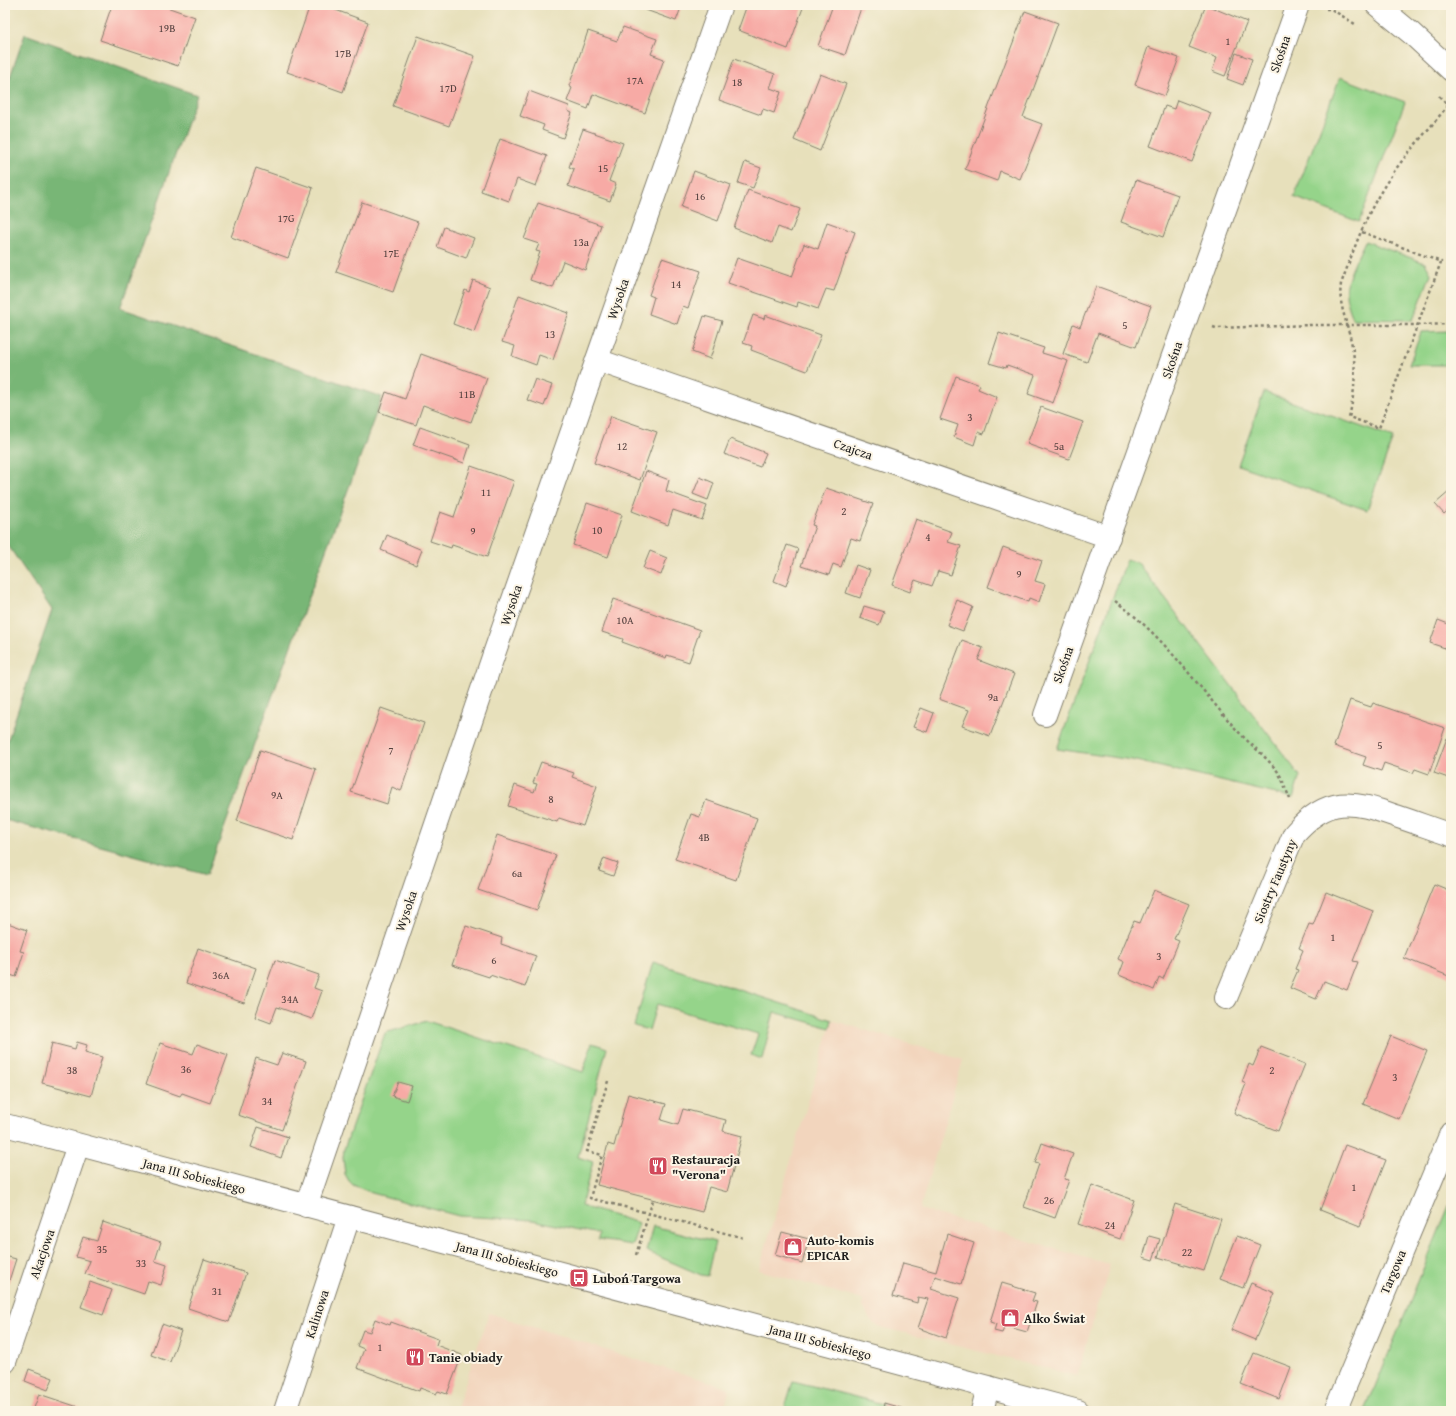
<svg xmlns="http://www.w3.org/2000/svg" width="1456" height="1416" font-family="'Gentium Book Plus',serif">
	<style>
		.built { fill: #f2d5bd }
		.green { fill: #95d48a; stroke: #587853 }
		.forest { fill: #78b676; stroke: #4a6949 }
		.building { fill: #f7aaa5 }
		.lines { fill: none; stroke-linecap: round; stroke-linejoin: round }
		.minor-casing { stroke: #827e6c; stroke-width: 24 }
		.path { stroke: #827e6c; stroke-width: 2.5; stroke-dasharray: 3 3; stroke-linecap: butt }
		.minor { stroke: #fff; stroke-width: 22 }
		.labels { text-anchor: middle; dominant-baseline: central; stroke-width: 4; stroke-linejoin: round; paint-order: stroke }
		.number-label { font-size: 11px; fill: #53403e }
		.street-label { font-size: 13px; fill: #1c1c1c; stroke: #fcf5e5 }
		.poi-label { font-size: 13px; font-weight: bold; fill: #1c1c1c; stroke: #fcf5e5; text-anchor: start }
	</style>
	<rect width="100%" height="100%" fill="#fcf5e5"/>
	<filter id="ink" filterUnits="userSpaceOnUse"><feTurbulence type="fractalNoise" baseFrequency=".025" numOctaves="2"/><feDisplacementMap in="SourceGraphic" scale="8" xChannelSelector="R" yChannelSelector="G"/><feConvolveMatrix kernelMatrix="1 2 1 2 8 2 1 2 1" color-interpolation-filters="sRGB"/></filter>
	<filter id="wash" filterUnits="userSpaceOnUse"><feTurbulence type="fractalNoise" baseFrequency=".012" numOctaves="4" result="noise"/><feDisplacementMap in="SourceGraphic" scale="16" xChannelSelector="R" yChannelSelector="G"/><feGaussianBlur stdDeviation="0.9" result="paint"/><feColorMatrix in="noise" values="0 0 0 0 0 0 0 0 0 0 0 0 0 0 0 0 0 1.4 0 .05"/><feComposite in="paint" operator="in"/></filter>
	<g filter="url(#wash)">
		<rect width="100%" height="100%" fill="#e7e0bb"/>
		<g class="built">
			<polygon points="832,1020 963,1060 920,1209 1110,1265 1077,1376 877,1326 870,1320 863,1306 863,1300 759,1270"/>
			<polygon points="489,1313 618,1354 730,1388 724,1409 730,1411 456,1411"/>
		</g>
		<g class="green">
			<polygon points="1340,77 1405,102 1359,222 1294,197"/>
			<path d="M1365,241L1425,263L1431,274L1413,320L1353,319C1350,310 1346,301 1346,292C1346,278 1359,254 1365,241Z"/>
			<polygon points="1451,331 1451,365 1409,365 1421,332"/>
			<polygon points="1264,392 1393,438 1367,510 1238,465"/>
			<polygon points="1127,559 1138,563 1300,776 1293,798 1132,760 1057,749"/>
			<polygon points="653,962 832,1020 830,1028 774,1012 762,1059 751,1055 758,1034 657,1004 649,1030 634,1026"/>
			<polygon points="427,1021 583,1072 592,1043 607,1048 578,1157 593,1162 581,1206 639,1223 632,1245 598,1240 599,1234 533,1220 459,1216 372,1193 353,1185 349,1181 345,1174 343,1158 344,1149 385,1033"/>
			<polygon points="1451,1201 1451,1406 1448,1411 1365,1411"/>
			<polygon points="653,1226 715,1242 707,1276 701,1275 646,1251"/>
			<polygon points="793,1381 883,1404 881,1410 883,1411 784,1411"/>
		</g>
		<polygon class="forest" points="25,34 197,95 120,308 382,397 207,875 5,820 5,748 52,610 5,541 5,91"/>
		<g id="blocks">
			<g class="building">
				<polygon points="112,5 161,5 195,17 178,66 100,40"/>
				<polygon points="310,5 322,5 368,22 343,92 287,72"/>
				<polygon points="632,5 682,5 676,21"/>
				<polygon points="747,5 804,5 788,49 738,30"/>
				<polygon points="833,5 862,5 845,55 818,46"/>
				<polygon points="1206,5 1247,22 1225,76 1212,71 1217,58 1189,47"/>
				<polygon points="1025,11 1058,23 1023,117 1042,124 1020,179 1000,171 997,181 965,169"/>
				<polygon points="623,27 657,39 651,54 664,59 645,113 593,94 588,109 567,101 572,88 569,86 588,31 617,41"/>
				<polygon points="418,36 475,56 449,126 393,106"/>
				<polygon points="1148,47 1179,58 1165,96 1135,85"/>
				<polygon points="1236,53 1252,59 1243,85 1227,79"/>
				<polygon points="734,59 775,74 770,88 781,92 774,113 763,109 761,115 719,100"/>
				<polygon points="820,74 846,84 820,151 794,140"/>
				<polygon points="529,91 569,106 568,111 572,113 563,138 542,130 544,125 520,116"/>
				<polygon points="1177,100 1211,113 1192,162 1150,146 1165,106 1174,109"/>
				<polygon points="583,129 623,143 609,181 616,184 610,201 568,186 574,169 569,167"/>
				<polygon points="500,139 547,156 536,186 517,179 509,201 481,191"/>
				<polygon points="745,162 761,168 753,188 738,183"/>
				<polygon points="256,168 313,188 288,258 231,237"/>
				<polygon points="694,171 731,185 718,221 681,207"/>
				<polygon points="1136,180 1178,195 1163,237 1121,222"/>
				<polygon points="748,190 800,209 791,232 778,227 772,243 734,228"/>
				<polygon points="362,202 418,222 393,292 336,272"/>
				<polygon points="538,203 601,225 585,270 563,261 553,288 530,280 540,252 536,251 539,244 524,239"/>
				<polygon points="827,222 855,232 834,291 826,289 818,309 798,302 797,307 728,283 737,258 792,277 804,244 818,249"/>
				<polygon points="444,227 474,238 466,258 437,247"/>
				<polygon points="662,258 701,271 688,308 683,306 677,324 649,314 654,297 649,295"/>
				<polygon points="473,280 490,287 474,332 453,324 465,290 469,292"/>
				<polygon points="1096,286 1151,306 1136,347 1098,333 1087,362 1063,354 1073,324 1080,327"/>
				<polygon points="519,295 569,313 553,360 539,355 536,365 512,356 515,346 502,342"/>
				<polygon points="753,315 764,319 765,315 821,335 807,371 751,350 752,346 743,343"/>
				<polygon points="704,316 722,321 710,359 692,352"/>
				<polygon points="999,333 1044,348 1042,353 1068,361 1053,403 1028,394 1035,375 1007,365 1006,368 989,363"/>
				<polygon points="421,354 487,378 471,422 423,405 416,425 379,412 386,392 405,399"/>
				<polygon points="956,376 980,385 978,389 997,397 984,434 978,432 974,445 954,437 958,425 940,419"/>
				<polygon points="535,379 552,385 544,406 527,400"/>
				<polygon points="1041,407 1083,422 1069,459 1027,444"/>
				<polygon points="611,416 657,432 640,480 594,463"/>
				<polygon points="420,427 470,445 464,463 413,445"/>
				<polygon points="730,439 766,453 760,467 724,454"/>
				<polygon points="471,466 514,481 487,557 452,545 451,548 430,541 440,512 454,517"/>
				<polygon points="646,471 669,480 666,491 707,506 702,520 673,510 668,525 632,511"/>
				<polygon points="700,477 714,483 708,500 693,494"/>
				<polygon points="826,488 873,504 860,541 851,538 841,567 833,564 829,575 801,566 815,526 812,525"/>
				<polygon points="1450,491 1451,492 1451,508 1444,514 1435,504"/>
				<polygon points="587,503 622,515 608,557 573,545"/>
				<polygon points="916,519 952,532 948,542 961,546 951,575 938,571 932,586 915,580 910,592 892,585"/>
				<polygon points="387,535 422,550 416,565 381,550"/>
				<polygon points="787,545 798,549 786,586 774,581"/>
				<polygon points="1003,547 1042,561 1035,581 1045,584 1039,602 1029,598 1028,602 988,587"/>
				<polygon points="650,551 667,558 661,575 643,568"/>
				<polygon points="856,565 870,570 860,598 846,593"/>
				<polygon points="613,599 700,630 689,662 667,655 666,658 622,642 623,639 602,632"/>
				<polygon points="957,600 973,607 963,631 947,625"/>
				<polygon points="864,606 884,612 879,625 860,618"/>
				<polygon points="1438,620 1451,625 1451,650 1430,643"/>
				<polygon points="962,640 983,648 978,660 1014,674 990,736 962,726 969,710 939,699"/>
				<polygon points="1350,700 1371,707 1373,703 1445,728 1429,774 1415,769 1413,773 1384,763 1381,771 1363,765 1366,757 1334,746"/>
				<polygon points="381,708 424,723 401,791 392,787 387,804 351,792"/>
				<polygon points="921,708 934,713 927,732 913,727"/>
				<polygon points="1447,738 1451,740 1451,779 1434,773"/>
				<polygon points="260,750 316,769 293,840 237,821"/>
				<polygon points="541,762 574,773 572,777 597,786 583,826 559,818 557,822 508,806 515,785 534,792 537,784 533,783"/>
				<polygon points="706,800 757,818 736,880 675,859 691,814 700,817"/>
				<polygon points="497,835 556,855 537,910 478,890"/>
				<polygon points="604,858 618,863 613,876 599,871"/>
				<polygon points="1434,884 1451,891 1451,977 1404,958"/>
				<polygon points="1154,890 1189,904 1174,939 1179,941 1163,979 1159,977 1154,990 1119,975 1124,962 1118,959 1134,921 1140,923"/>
				<polygon points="1326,892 1373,911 1353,961 1358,962 1347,990 1324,981 1316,999 1290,988 1298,970 1295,969 1303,950 1299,948 1309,924 1313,925"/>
				<polygon points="5,922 27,930 20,951 24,952 16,977 5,973"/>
				<polygon points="466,926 502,938 501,944 536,956 525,987 490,975 489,977 452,965"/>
				<polygon points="198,948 256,968 244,1003 186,983"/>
				<polygon points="275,960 319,975 314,988 322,991 312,1019 277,1007 271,1023 255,1017"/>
				<polygon points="1391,1036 1427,1051 1399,1119 1363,1104"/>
				<polygon points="77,1042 87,1045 85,1052 102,1057 91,1096 42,1083 52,1043 75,1049"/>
				<polygon points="160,1043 193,1054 197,1044 228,1055 210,1103 182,1093 180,1096 146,1084"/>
				<polygon points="1261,1047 1305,1064 1278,1131 1234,1113 1246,1084 1242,1082 1249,1064 1253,1066"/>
				<polygon points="282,1053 306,1061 282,1130 238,1115 256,1058 277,1065"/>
				<polygon points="398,1082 412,1086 407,1101 392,1096"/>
				<polygon points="628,1094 666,1104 661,1120 678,1125 683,1109 726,1120 723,1131 742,1136 727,1192 709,1187 702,1212 597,1185 608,1144 614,1146"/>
				<polygon points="258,1127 288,1137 281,1158 251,1147"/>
				<polygon points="1042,1143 1073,1154 1064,1179 1069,1180 1055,1218 1024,1207 1039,1164 1035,1163"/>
				<polygon points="1345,1145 1386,1160 1360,1226 1320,1210"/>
				<polygon points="1092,1185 1134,1200 1120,1239 1078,1224"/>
				<polygon points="1175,1204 1221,1219 1204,1271 1158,1257"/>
				<polygon points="103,1222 161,1242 155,1261 167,1265 161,1285 148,1281 144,1294 85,1274 90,1261 76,1257 83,1237 97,1241"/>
				<polygon points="782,1232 809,1239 802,1263 775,1255"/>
				<polygon points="947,1234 974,1243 961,1284 935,1276 931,1289 959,1298 946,1338 918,1328 928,1299 918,1297 917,1303 893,1296 903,1263 936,1272"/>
				<polygon points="1149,1236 1160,1239 1153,1260 1143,1257"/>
				<polygon points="1237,1236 1260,1245 1243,1288 1220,1279"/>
				<polygon points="5,1256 16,1259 7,1287 5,1287"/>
				<polygon points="204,1259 246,1273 229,1322 188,1308"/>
				<polygon points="90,1282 112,1290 103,1315 81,1307"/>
				<polygon points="1002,1283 1035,1293 1032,1301 1037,1302 1027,1332 1005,1326 1002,1333 994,1331 996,1324 990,1322"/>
				<polygon points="1251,1283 1275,1293 1255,1340 1231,1330"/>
				<polygon points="375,1319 390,1325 391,1322 438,1339 436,1345 462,1355 447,1394 438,1391 436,1394 420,1388 419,1391 357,1368 364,1349 357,1346 363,1330 370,1332"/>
				<polygon points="162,1324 181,1331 170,1362 151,1355"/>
				<polygon points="1254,1353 1291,1367 1279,1399 1241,1384"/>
				<polygon points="29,1369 53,1378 48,1390 25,1381"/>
				<polygon points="39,1394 81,1408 80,1411 33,1411"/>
				<polygon points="884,1403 911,1411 889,1411 883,1409"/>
			</g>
		</g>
	</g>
	<g filter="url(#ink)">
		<use href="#blocks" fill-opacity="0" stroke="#827e6c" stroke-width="1"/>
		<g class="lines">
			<g class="minor-casing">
				<g id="minor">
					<polyline points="1377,5 1411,33 1451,70"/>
					<polyline points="597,360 1109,537"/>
					<polyline points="1045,715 1298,5"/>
					<path d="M1226,998L1294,834C1327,796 1352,800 1396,816C1414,822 1433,829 1451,835"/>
					<polyline points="5,1125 1078,1411"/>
					<polyline points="306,1206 495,651 721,5"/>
					<polyline points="5,1362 78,1145"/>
					<polyline points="285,1411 349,1217"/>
					<polyline points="982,1411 988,1387"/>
					<polyline points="1335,1411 1451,1133"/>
				</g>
			</g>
			<g class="path">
				<polyline points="1326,9 1331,9 1355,24"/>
				<polyline points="1439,96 1451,109"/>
				<path d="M1362,232L1441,262L1379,428L1349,417C1355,393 1357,366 1351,341C1347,321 1338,304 1341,284C1353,252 1364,219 1382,190C1400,159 1426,134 1448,105"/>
				<polyline points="1213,327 1216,328 1312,325 1417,325 1451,324"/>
				<path d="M1115,601C1162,634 1197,685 1235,728C1248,743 1265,755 1278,772C1283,780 1286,790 1290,799"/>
				<polyline points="608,1081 587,1151 602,1155 590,1198 744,1238"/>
				<polyline points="636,1255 653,1200"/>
			</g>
			<use href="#minor" class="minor"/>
		</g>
	</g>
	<defs>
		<g id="restaurant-square" transform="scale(1)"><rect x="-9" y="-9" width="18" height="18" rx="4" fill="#d1495b" stroke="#fcf5e5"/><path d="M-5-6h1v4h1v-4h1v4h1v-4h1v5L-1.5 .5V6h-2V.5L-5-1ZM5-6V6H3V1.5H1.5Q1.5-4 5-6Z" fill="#fff"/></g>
		<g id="shop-square" transform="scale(1)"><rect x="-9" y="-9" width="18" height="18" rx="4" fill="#d1495b" stroke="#fcf5e5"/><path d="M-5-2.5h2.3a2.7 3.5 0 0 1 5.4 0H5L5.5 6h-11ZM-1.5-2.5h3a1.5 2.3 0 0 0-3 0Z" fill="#fff"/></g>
		<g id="bus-square" transform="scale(1)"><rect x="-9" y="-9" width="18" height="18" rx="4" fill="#d1495b" stroke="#fcf5e5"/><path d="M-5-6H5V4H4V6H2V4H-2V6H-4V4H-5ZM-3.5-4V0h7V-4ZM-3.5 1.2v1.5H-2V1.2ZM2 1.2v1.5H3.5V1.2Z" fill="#fff"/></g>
	</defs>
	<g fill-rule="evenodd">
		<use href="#restaurant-square" x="658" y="1166"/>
		<use href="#shop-square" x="793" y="1247"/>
		<use href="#bus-square" x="579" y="1278"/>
		<use href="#shop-square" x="1010" y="1318"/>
		<use href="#restaurant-square" x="415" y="1357"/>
	</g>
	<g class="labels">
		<g class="number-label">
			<text x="167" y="28">19B</text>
			<text x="1228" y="41">1</text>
			<text x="343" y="53">17B</text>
			<text x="635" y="80">17A</text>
			<text x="737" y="82">18</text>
			<text x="448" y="88">17D</text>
			<text x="603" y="168">15</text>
			<text x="700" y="196">16</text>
			<text x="286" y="218">17G</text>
			<text x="581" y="242">13a</text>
			<text x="391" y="253">17E</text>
			<text x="676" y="284">14</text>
			<text x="1125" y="325">5</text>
			<text x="550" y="334">13</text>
			<text x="467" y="394">11B</text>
			<text x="970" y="417">3</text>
			<text x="622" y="446">12</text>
			<text x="1059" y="446">5a</text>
			<text x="486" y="492">11</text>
			<text x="844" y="511">2</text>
			<text x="597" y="530">10</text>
			<text x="473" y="531">9</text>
			<text x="928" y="537">4</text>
			<text x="1019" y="574">9</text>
			<text x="625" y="620">10A</text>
			<text x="993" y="697">9a</text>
			<text x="1380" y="745">5</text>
			<text x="391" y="750">7</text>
			<text x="277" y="795">9A</text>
			<text x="551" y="799">8</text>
			<text x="704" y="837">4B</text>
			<text x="517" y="873">6a</text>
			<text x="1333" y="937">1</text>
			<text x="1159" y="956">3</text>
			<text x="494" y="960">6</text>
			<text x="221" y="975">36A</text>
			<text x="290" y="999">34A</text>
			<text x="186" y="1069">36</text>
			<text x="72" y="1070">38</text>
			<text x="1272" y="1070">2</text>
			<text x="1395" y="1077">3</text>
			<text x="267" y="1101">34</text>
			<text x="1354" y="1187">1</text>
			<text x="1049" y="1200">26</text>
			<text x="1110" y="1225">24</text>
			<text x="102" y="1249">35</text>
			<text x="1187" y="1252">22</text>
			<text x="141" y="1263">33</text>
			<text x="217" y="1291">31</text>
			<text x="380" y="1347">1</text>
		</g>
		<g class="street-label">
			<text transform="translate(1280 54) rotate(-71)">Skośna</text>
			<text transform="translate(618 299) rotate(-71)">Wysoka</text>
			<text transform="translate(1172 360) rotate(-71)">Skośna</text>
			<text transform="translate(853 449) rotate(19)">Czajcza</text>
			<text transform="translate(511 605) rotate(-71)">Wysoka</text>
			<text transform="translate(1063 665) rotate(-70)">Skośna</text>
			<text transform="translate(1275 881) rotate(-67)">Siostry Faustyny</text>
			<text transform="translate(406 911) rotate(-71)">Wysoka</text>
			<text transform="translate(194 1176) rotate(15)">Jana III Sobieskiego</text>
			<text transform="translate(42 1254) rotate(-71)">Akacjowa</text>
			<text transform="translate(507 1259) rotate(15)">Jana III Sobieskiego</text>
			<text transform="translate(1393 1272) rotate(-67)">Targowa</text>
			<text transform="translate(317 1314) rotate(-72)">Kalinowa</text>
			<text transform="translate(820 1342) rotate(15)">Jana III Sobieskiego</text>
		</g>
		<g class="poi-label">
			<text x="672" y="1159">Restauracja<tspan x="672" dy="15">"Verona"</tspan></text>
			<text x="807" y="1240">Auto-komis<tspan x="807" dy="15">EPICAR</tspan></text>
			<text x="593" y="1278">Luboń Targowa</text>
			<text x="1024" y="1318">Alko Świat</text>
			<text x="429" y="1357">Tanie obiady</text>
		</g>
	</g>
	<rect width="1456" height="1416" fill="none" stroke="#fcf5e5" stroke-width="20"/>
</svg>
